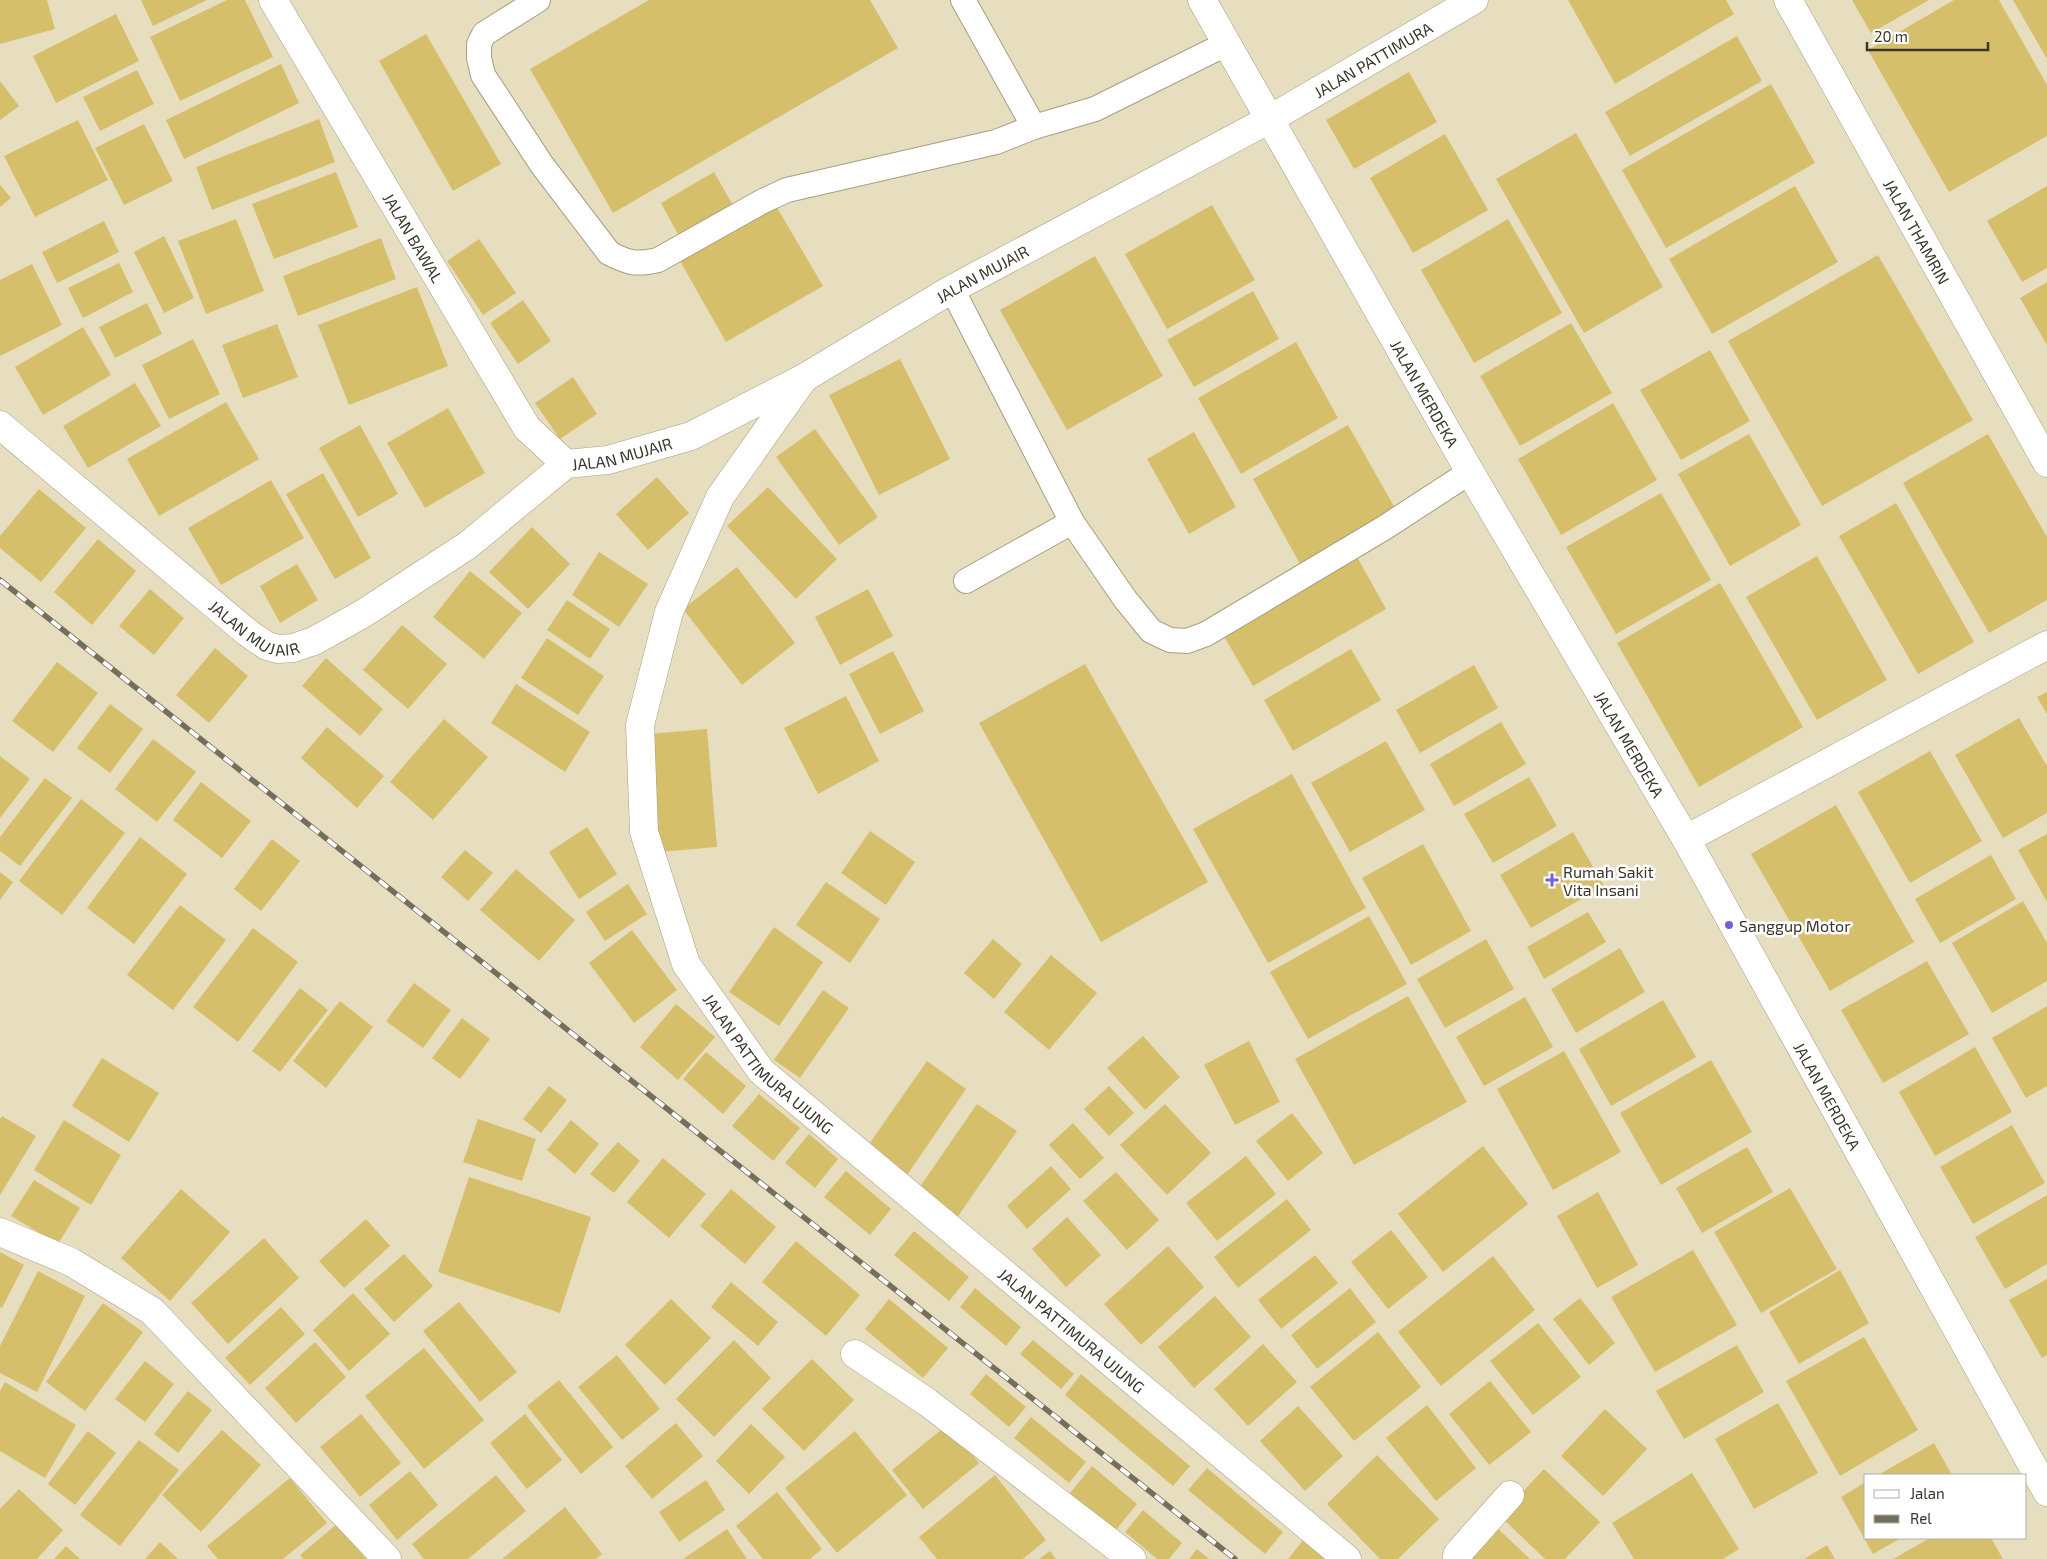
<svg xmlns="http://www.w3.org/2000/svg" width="2047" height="1559" font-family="'Exo 2',sans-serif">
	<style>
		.building { fill: #d6bf6b }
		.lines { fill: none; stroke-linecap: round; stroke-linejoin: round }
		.lane-casing { stroke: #a79f82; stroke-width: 26 }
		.street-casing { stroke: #a79f82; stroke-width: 29 }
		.secondary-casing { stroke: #a79f82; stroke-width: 29 }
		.primary-casing { stroke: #a79f82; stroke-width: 29 }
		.lane { stroke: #fff; stroke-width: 24 }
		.street { stroke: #fff; stroke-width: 28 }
		.secondary { stroke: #fff; stroke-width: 28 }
		.primary { stroke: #fff; stroke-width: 28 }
		.rail-casing { stroke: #746f5d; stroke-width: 5.5 }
		.rail { stroke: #fff; stroke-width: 4; stroke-dasharray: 11; stroke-linecap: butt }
		.poi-dot { fill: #755ed9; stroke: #fff; stroke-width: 2 }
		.labels { text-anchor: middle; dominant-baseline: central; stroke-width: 5; stroke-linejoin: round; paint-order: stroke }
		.street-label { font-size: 16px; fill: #39362a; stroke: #fff }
		.poi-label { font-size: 16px; fill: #39362a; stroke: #fff; text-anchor: start }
	</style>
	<rect width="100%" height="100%" fill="#e7dec0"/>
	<g class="building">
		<polygon points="0,0 47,0 55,29 0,44"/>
		<polygon points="141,0 207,0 153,26"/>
		<polygon points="227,0 245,0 273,57 180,101 150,37"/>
		<polygon points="649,0 870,0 898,48 613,213 530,69"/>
		<polygon points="1568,0 1726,0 1734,14 1615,84"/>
		<polygon points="1852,0 1929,0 1871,33"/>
		<polygon points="1954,0 1999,0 2047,85 2047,136 1949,192 1868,50"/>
		<polygon points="2013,0 2047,0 2047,59"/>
		<polygon points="116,14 139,61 56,103 33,56"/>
		<polygon points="426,34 501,164 453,191 379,61"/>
		<polygon points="1737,36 1762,81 1630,156 1605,112"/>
		<polygon points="281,64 299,103 184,159 166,120"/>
		<polygon points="137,70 154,104 100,131 83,97"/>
		<polygon points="1409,72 1437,122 1354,169 1326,120"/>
		<polygon points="0,81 19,106 0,120"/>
		<polygon points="1771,84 1815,163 1666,248 1622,170"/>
		<polygon points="319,119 335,162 212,210 196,167"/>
		<polygon points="78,120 108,180 35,217 4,156"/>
		<polygon points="144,124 173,181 124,205 95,148"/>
		<polygon points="1576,133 1663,287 1584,333 1496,179"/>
		<polygon points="1445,134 1488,210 1413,253 1370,178"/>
		<polygon points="336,172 358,227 274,259 252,204"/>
		<polygon points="714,172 735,209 681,240 661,203"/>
		<polygon points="0,185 11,198 0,207"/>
		<polygon points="1795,186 1838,262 1712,334 1669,259"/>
		<polygon points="2047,186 2047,268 2022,282 1987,221"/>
		<polygon points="772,199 823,286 726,342 676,254"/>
		<polygon points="1212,205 1255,280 1167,329 1125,254"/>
		<polygon points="236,219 264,291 206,314 178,241"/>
		<polygon points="1508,219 1562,313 1474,363 1421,270"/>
		<polygon points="104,221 119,252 57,283 42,252"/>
		<polygon points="164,236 194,298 164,313 134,252"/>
		<polygon points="381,238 396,279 298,316 283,276"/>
		<polygon points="479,239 516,293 483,315 447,261"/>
		<polygon points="1878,255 1973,420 1822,506 1728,341"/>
		<polygon points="1095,256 1163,376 1067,430 1000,310"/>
		<polygon points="119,263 133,292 83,318 68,288"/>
		<polygon points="32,264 62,325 0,356 0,280"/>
		<polygon points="2047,282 2047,345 2020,298"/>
		<polygon points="417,287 448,366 349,405 318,325"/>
		<polygon points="1253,291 1279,339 1194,387 1167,340"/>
		<polygon points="523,300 551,341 518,364 490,323"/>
		<polygon points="147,303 162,334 115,358 99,327"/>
		<polygon points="1571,323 1612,393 1520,446 1480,376"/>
		<polygon points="277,324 298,377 243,398 222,345"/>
		<polygon points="83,327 111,375 43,415 15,367"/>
		<polygon points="193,339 220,394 169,419 142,365"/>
		<polygon points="1296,342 1338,418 1241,474 1198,398"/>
		<polygon points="1710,350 1750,421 1681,460 1640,390"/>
		<polygon points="900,359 950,459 879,495 829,395"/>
		<polygon points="573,377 597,414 560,439 535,403"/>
		<polygon points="135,383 161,426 88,468 63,426"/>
		<polygon points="226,402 259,459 159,516 127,459"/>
		<polygon points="1613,403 1657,480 1561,535 1518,459"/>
		<polygon points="448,408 485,473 425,508 387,443"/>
		<polygon points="360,425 398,494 358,517 319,448"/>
		<polygon points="1348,425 1396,510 1300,564 1253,479"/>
		<polygon points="815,429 878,517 839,545 776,457"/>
		<polygon points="1194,432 1236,507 1189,534 1147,459"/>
		<polygon points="1749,434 1801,525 1730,566 1678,474"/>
		<polygon points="1988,434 2047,537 2047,600 1989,633 1903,483"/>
		<polygon points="323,473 371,558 335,579 286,494"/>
		<polygon points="657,477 689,513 648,550 616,514"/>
		<polygon points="271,480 304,538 221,585 188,528"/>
		<polygon points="768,487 837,559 796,599 727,526"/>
		<polygon points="39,489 86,528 41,582 0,548 0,536"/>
		<polygon points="1661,493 1711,580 1616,634 1566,547"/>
		<polygon points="1896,503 1974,642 1918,674 1839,536"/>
		<polygon points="532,527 570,564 528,609 489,572"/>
		<polygon points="98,539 136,571 92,625 54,592"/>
		<polygon points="599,552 648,584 619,627 572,595"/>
		<polygon points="1356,555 1386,609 1253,686 1222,633"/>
		<polygon points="1817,556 1887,680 1817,720 1746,597"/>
		<polygon points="297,564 318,600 280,623 260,586"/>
		<polygon points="737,567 795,643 742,685 683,609"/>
		<polygon points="470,571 522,613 484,659 433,617"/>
		<polygon points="1720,583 1803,727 1699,787 1617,643"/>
		<polygon points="150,589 184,618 154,655 119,626"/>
		<polygon points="868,589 893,636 840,665 815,617"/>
		<polygon points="567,600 610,629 590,659 547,630"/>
		<polygon points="402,625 447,664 408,709 363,670"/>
		<polygon points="547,638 604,676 578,715 521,678"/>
		<polygon points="215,648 248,676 209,723 176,695"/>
		<polygon points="1351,649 1381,700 1293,751 1264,700"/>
		<polygon points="893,651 924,711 880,734 849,674"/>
		<polygon points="326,658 383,709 360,736 302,686"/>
		<polygon points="57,662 98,693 53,752 12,721"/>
		<polygon points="1085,664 1208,882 1101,942 979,723"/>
		<polygon points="1474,665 1498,708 1420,753 1396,710"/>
		<polygon points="516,684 590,732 565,772 491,723"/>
		<polygon points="2047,692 2047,714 2037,697"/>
		<polygon points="846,696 879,761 818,794 784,728"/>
		<polygon points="110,704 143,729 110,773 77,748"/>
		<polygon points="2019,718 2047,766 2047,813 2003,838 1955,755"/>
		<polygon points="444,719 488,757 433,820 390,782"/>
		<polygon points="1501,722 1526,764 1454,806 1430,764"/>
		<polygon points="327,727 384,776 357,808 301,758"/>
		<polygon points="707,729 717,847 659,852 649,734"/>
		<polygon points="153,739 196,772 157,822 115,789"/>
		<polygon points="1386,741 1425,810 1350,852 1311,783"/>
		<polygon points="1930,751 1982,841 1910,883 1858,792"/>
		<polygon points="0,756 30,779 0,818"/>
		<polygon points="1292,774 1366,908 1268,963 1193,829"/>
		<polygon points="1529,777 1557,826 1493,863 1464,814"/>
		<polygon points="45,778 72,798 20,866 0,851 0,837"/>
		<polygon points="201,782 251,821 222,858 173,820"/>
		<polygon points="81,799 125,833 62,915 19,881"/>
		<polygon points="1836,805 1914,942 1830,991 1751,854"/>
		<polygon points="587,827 617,874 579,899 549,852"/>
		<polygon points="870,831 915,862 886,905 841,873"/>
		<polygon points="1573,832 1604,886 1531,928 1500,875"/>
		<polygon points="2047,834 2047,902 2018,850"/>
		<polygon points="140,837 187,874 134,944 87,908"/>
		<polygon points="272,839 300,861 261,911 234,889"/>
		<polygon points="1423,844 1471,931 1411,965 1362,878"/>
		<polygon points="465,850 493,873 468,901 441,877"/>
		<polygon points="1991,855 2016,899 1940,943 1915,899"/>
		<polygon points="516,869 575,920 539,961 480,910"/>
		<polygon points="0,872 13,882 0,900"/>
		<polygon points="826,882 880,919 850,963 796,925"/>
		<polygon points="628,884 647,914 605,941 586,912"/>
		<polygon points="2023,901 2047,943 2047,981 1992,1013 1952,943"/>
		<polygon points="180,905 226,940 173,1010 127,975"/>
		<polygon points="1588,912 1606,942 1544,979 1527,947"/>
		<polygon points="1369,916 1407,984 1308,1039 1270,972"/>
		<polygon points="774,927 823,962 779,1026 729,992"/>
		<polygon points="253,928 298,962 238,1042 193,1007"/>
		<polygon points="632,930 677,990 634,1023 589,963"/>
		<polygon points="993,939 1022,964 994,999 964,973"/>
		<polygon points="1486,939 1514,989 1445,1028 1417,979"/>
		<polygon points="1620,948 1645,992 1576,1033 1551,989"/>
		<polygon points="1051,955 1097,993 1049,1050 1004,1012"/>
		<polygon points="1927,961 1969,1034 1883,1083 1841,1010"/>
		<polygon points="414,983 451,1010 423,1048 386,1021"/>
		<polygon points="300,988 328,1010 280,1072 252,1051"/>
		<polygon points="823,990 849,1008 800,1078 774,1060"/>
		<polygon points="1408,996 1467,1102 1354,1165 1295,1059"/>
		<polygon points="1525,997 1553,1047 1484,1086 1456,1037"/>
		<polygon points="1663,1000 1696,1057 1611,1106 1579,1049"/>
		<polygon points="340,1001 373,1027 326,1088 293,1061"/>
		<polygon points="676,1004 715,1037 678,1080 640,1047"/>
		<polygon points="2047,1006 2047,1086 2026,1098 1992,1038"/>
		<polygon points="462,1018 490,1039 460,1079 432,1058"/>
		<polygon points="1143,1036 1180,1077 1145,1110 1107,1068"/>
		<polygon points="1249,1041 1280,1102 1235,1125 1204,1065"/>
		<polygon points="1975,1047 2012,1112 1935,1156 1899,1092"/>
		<polygon points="1564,1051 1621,1152 1553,1190 1497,1089"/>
		<polygon points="706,1052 746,1086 723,1114 683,1079"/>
		<polygon points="102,1058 159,1093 129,1142 72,1106"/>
		<polygon points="1711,1060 1752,1132 1661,1185 1620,1113"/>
		<polygon points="927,1061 966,1089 905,1178 865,1150"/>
		<polygon points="549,1086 567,1100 541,1133 523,1119"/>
		<polygon points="1109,1086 1134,1113 1109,1136 1084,1109"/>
		<polygon points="759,1094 800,1128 773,1161 732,1126"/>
		<polygon points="977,1104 1017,1131 954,1222 915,1194"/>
		<polygon points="1165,1104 1211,1153 1167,1195 1120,1145"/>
		<polygon points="1292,1113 1323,1153 1288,1181 1256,1141"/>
		<polygon points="2,1116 36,1136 0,1195 0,1119"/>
		<polygon points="478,1119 536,1139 522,1181 463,1162"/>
		<polygon points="64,1120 121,1155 91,1205 34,1170"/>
		<polygon points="571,1120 599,1144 575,1174 547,1150"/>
		<polygon points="1073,1123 1104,1158 1080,1179 1049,1145"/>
		<polygon points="2012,1125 2045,1183 1973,1224 1940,1167"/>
		<polygon points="809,1134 838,1159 815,1188 785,1163"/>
		<polygon points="618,1142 640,1161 614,1193 590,1174"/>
		<polygon points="1483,1146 1528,1204 1443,1272 1398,1214"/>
		<polygon points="1747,1147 1773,1192 1702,1233 1676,1188"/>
		<polygon points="1246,1156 1276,1194 1217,1241 1186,1203"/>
		<polygon points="663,1158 706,1194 669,1238 627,1202"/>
		<polygon points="1051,1166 1071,1189 1027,1229 1007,1206"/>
		<polygon points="846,1171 891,1209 870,1235 824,1197"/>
		<polygon points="1116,1172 1159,1220 1127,1250 1083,1201"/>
		<polygon points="469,1177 591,1217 560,1313 438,1272"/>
		<polygon points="34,1180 80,1208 58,1244 11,1216"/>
		<polygon points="1790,1188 1837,1269 1761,1313 1714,1232"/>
		<polygon points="181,1189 230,1232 170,1301 121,1258"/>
		<polygon points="731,1189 776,1227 745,1264 700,1226"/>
		<polygon points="1598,1192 1638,1265 1597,1288 1557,1216"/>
		<polygon points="2047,1195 2047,1264 2005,1289 1975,1237"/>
		<polygon points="1287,1199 1311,1230 1238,1288 1214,1257"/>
		<polygon points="1067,1217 1101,1255 1066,1287 1032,1249"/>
		<polygon points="366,1219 390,1246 344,1288 319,1261"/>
		<polygon points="1391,1230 1428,1277 1388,1309 1351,1262"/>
		<polygon points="914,1231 969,1277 949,1301 894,1255"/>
		<polygon points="264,1238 299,1278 228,1344 191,1303"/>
		<polygon points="796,1241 860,1295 826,1336 762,1282"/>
		<polygon points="1168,1246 1204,1287 1141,1345 1104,1304"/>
		<polygon points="1693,1250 1737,1325 1655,1372 1611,1297"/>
		<polygon points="0,1252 24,1265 2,1308 0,1307"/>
		<polygon points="404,1254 433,1286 394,1322 364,1289"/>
		<polygon points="1315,1255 1338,1283 1281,1329 1258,1300"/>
		<polygon points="1493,1256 1535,1310 1441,1386 1398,1332"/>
		<polygon points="1840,1270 1869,1323 1799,1364 1769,1312"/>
		<polygon points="38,1271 85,1296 37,1392 0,1373 0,1346"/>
		<polygon points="2047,1279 2047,1355 2042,1358 2009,1300"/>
		<polygon points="731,1282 778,1322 758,1346 711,1307"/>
		<polygon points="975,1288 1021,1327 1006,1346 960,1307"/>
		<polygon points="1350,1288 1376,1322 1317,1369 1291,1335"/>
		<polygon points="353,1293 390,1334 349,1371 313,1330"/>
		<polygon points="1215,1296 1251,1337 1194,1388 1158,1347"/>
		<polygon points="1580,1298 1615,1343 1589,1365 1553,1319"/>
		<polygon points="671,1299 711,1338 665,1385 625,1345"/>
		<polygon points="889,1299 948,1348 923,1378 865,1329"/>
		<polygon points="459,1302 517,1372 480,1402 423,1331"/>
		<polygon points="103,1303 143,1332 85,1411 46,1382"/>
		<polygon points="281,1307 305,1334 250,1385 225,1358"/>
		<polygon points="1538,1323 1581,1377 1533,1415 1490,1361"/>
		<polygon points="1378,1332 1421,1387 1354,1441 1310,1387"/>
		<polygon points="1864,1337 1918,1430 1840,1476 1786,1381"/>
		<polygon points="734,1340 771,1378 714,1437 676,1399"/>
		<polygon points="1033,1340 1074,1374 1061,1389 1020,1354"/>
		<polygon points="315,1342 346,1377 296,1423 265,1388"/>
		<polygon points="1263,1344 1297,1382 1248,1426 1214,1389"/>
		<polygon points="1737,1345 1764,1392 1684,1439 1656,1391"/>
		<polygon points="424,1348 484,1420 424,1469 365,1396"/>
		<polygon points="617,1355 660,1409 622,1440 578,1387"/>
		<polygon points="812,1359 854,1400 804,1451 762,1409"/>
		<polygon points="145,1361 174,1384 145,1422 115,1399"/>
		<polygon points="986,1374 1026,1407 1009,1427 970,1394"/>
		<polygon points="1081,1374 1190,1466 1173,1486 1065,1395"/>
		<polygon points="559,1380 613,1447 581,1474 527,1406"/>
		<polygon points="1490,1381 1531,1432 1489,1465 1449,1414"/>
		<polygon points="5,1382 76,1425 45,1478 0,1451 0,1391"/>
		<polygon points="188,1391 212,1410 178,1453 154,1434"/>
		<polygon points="1778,1403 1818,1473 1754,1509 1715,1439"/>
		<polygon points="1427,1405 1476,1468 1436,1501 1386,1438"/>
		<polygon points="1298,1406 1343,1456 1305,1491 1260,1441"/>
		<polygon points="1605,1409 1647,1449 1603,1496 1561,1456"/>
		<polygon points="361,1414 401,1463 360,1497 320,1447"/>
		<polygon points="525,1414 562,1460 527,1489 490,1443"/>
		<polygon points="1031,1417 1086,1462 1069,1483 1014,1438"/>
		<polygon points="676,1423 703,1456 652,1499 625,1466"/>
		<polygon points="751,1424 785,1457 749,1494 716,1461"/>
		<polygon points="948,1424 979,1463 923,1509 892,1470"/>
		<polygon points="222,1430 261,1465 201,1532 162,1495"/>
		<polygon points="88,1431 116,1453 75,1505 48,1484"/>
		<polygon points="855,1431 907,1495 837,1553 785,1488"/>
		<polygon points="139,1440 179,1470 120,1546 80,1515"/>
		<polygon points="1934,1443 1952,1475 1878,1475"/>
		<polygon points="1377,1455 1439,1519 1398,1559 1380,1559 1327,1504"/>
		<polygon points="1092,1466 1137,1504 1115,1531 1070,1493"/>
		<polygon points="1207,1468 1283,1532 1265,1554 1188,1490"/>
		<polygon points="1544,1469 1600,1522 1565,1559 1545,1559 1500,1516"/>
		<polygon points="410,1471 438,1505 397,1540 369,1505"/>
		<polygon points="1692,1473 1739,1549 1723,1559 1634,1559 1612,1523"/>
		<polygon points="496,1475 526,1511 468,1559 424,1559 412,1544"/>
		<polygon points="995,1475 1046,1540 1023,1559 937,1559 919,1537"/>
		<polygon points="290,1478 327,1523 283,1559 218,1559 207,1546"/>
		<polygon points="706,1480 725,1510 679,1542 659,1512"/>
		<polygon points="1866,1482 1866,1538 1901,1538 1873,1554 1841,1497"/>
		<polygon points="19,1489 63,1530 37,1559 0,1559 0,1509"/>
		<polygon points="777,1492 822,1549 810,1559 763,1559 736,1526"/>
		<polygon points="565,1507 602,1554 596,1559 502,1559"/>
		<polygon points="1143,1510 1182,1543 1169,1559 1157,1559 1125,1532"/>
		<polygon points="1490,1521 1530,1559 1462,1559"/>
		<polygon points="337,1524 366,1559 303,1559 300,1555"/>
		<polygon points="727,1529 747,1559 683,1559"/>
		<polygon points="1930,1538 1991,1538 2003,1559 1893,1559"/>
		<polygon points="1304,1539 1327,1559 1288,1559"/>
		<polygon points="160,1542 178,1559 145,1559"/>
		<polygon points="1827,1545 1835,1559 1804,1559"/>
		<polygon points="66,1546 80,1559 54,1559"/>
		<polygon points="1197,1549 1209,1559 1189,1559"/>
		<polygon points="1050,1551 1056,1559 1039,1559"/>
	</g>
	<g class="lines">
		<g class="lane-casing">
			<g id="lane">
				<path d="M538,0L484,34L479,44V58L483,75L542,165L609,253C628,263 636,265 658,260L763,201L787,190L996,142L1034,127L1095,109L1228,43"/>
				<polyline points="963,0 1034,127"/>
				<polyline points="952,289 1072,522 1125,599 1151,631 1170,640 1187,641 1206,634 1384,528 1470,472"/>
				<polyline points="966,581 1072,522"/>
			</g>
		</g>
		<g class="street-casing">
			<g id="street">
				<path id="s1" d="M273,0L527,428L566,464"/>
				<path id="s2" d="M1788,0L2047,463"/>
				<path id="s3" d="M804,378L720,497L669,612L640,725L644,832L686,964L761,1071L1347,1559"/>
				<path id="s4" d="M0,425L248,633L267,646L278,649L293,648L314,641L364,613L468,545L566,464L608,460L691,436L804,378L952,289L1270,119"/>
				<polyline points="1686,839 2047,645"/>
				<polyline points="0,1232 71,1262 152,1311 387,1559"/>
				<polyline points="855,1354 927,1402 1132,1559"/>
				<polyline points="1457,1559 1457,1555 1461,1550 1510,1495"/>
			</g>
		</g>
		<g class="secondary-casing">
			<g id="secondary">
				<path id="s5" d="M1270,119L1474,0"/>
			</g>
		</g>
		<g class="primary-casing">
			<g id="primary">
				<path id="s6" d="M1202,0L1470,472L1686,839L2047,1492"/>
			</g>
		</g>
		<use href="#lane" class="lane"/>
		<use href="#street" class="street"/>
		<use href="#secondary" class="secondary"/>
		<use href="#primary" class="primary"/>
		<g class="rail-casing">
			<polyline id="rail" points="0,580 1235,1559"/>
		</g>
		<use href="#rail" class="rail"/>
	</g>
	<g class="poi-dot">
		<path d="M1549.5 872.5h5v5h5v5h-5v5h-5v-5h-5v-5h5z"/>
		<circle cx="1729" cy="925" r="5"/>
	</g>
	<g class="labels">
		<g class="street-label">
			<text stroke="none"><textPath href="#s5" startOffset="119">JALAN PATTIMURA</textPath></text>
			<text stroke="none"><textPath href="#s2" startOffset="265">JALAN THAMRIN</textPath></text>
			<text stroke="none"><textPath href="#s1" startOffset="276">JALAN BAWAL</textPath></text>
			<text stroke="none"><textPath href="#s4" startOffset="1166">JALAN MUJAIR</textPath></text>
			<text stroke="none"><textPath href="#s6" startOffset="452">JALAN MERDEKA</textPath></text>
			<text stroke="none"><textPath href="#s4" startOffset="761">JALAN MUJAIR</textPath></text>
			<text stroke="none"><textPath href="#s4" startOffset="328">JALAN MUJAIR</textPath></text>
			<text stroke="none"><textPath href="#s6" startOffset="858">JALAN MERDEKA</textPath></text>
			<text stroke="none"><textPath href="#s3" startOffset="764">JALAN PATTIMURA UJUNG</textPath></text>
			<text stroke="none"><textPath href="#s6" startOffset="1262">JALAN MERDEKA</textPath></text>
			<text stroke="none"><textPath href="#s3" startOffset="1169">JALAN PATTIMURA UJUNG</textPath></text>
		</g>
		<g class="poi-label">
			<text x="1563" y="871">Rumah Sakit<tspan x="1563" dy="18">Vita Insani</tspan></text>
			<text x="1739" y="925">Sanggup Motor</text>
		</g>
	</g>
	<rect x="1864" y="1474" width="162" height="65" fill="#ffffff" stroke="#b0afaa"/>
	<rect x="1874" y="1490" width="25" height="8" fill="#ffffff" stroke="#b0afaa"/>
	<text x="1910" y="1499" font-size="15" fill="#39362a">Jalan</text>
	<rect x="1874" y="1515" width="25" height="8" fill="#746f5d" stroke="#b0afaa"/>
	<text x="1910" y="1524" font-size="15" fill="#39362a">Rel</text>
	<path d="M1867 42v8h121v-8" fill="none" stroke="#39362a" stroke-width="2.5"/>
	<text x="1874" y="42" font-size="15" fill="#39362a" stroke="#ffffff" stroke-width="4" paint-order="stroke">20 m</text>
</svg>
